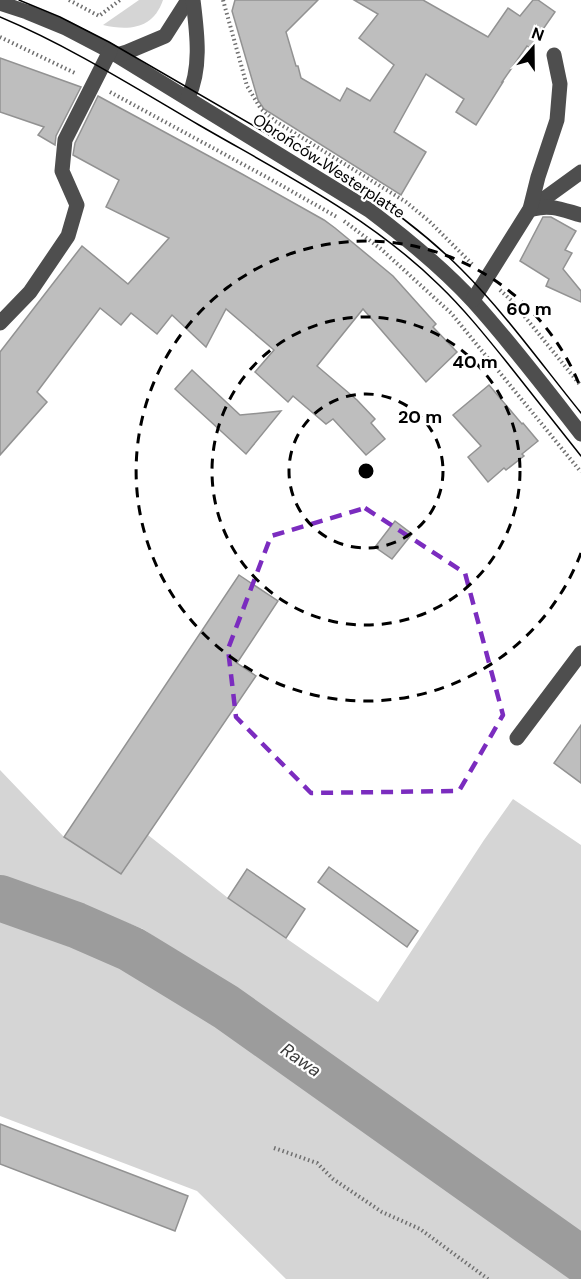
<svg xmlns="http://www.w3.org/2000/svg" width="581" height="1279" font-family="'DM Sans',sans-serif">
	<style>
		.green { fill: #d5d5d5 }
		.lines { fill: none; stroke-linecap: round; stroke-linejoin: round }
		.river { stroke: #9c9c9c; stroke-width: 46 }
		.building { fill: #bebebe; stroke: #929292; stroke-width: 1.5 }
		.path { stroke: #707070; stroke-width: 4; stroke-dasharray: 1.5 3; stroke-linecap: butt }
		.minor { stroke: #4e4e4e; stroke-width: 15 }
		.tram { stroke: #000; stroke-width: 1.5 }
		.marked { fill: none; stroke: #7b2cbf; stroke-width: 4.5; stroke-dasharray: 12 8; stroke-linejoin: round }
		.ring { fill: none; stroke: #000; stroke-width: 3; stroke-dasharray: 10 8 }
		.labels { text-anchor: middle; dominant-baseline: central; stroke-width: 4.5; stroke-linejoin: round; paint-order: stroke }
		.street-label { font-size: 16px; fill: #000; stroke: #fff }
		.water-label { font-size: 18px; font-style: italic; fill: #3d3d3d; stroke: #fff }
		.centre { fill: #000; stroke: #fff; stroke-width: 3 }
		.ring-label { font-size: 18px; text-anchor: middle; font-weight: bold; fill: #000; stroke: #fff; stroke-width: 4.5; stroke-linejoin: round; paint-order: stroke }
	</style>
	<rect width="100%" height="100%" fill="#fff"/>
	<g class="green">
		<path d="M139,0H163C153,29 129,31 103,25Z"/>
		<polygon points="0,770 64,837 120,873 148,835 228,898 378,1002 484,840 513,799 581,845 581,1238 199,967 143,929 97,911 0,881"/>
		<polygon points="0,915 102,951 172,991 576,1279 286,1279 197,1191 0,1116"/>
	</g>
	<g class="lines">
		<polyline class="river" points="0,898 76,925 131,949 226,1007 581,1259"/>
	</g>
	<g class="building">
		<polygon points="235,0 318,0 286,32 296,66 298,66 301,78 340,101 347,88 370,101 394,65 359,38 378,14 354,0 423,0 488,37 508,8 520,16 533,0 538,0 555,12 530,48 527,46 502,82 503,82 476,125 456,112 464,99 426,74 394,132 426,152 401,195 264,109 258,100 232,11"/>
		<polygon points="0,58 81,87 56,136 55,145 38,135 44,127 0,112"/>
		<polygon points="98,96 242,174 324,220 335,228 393,276 436,324 433,327 457,352 426,382 363,309 317,366 357,400 375,419 371,423 385,439 366,455 333,419 326,424 293,396 288,402 255,372 274,350 226,309 206,347 172,315 157,334 131,313 121,325 100,308 37,392 47,402 0,455 0,352 82,246 128,284 169,238 106,207 119,180 73,155 75,143"/>
		<polygon points="543,217 551,217 576,231 565,250 572,253 563,269 581,291 581,302 546,286 549,279 520,261"/>
		<polygon points="192,370 240,415 281,411 246,454 175,389"/>
		<polygon points="489,385 522,424 523,423 538,441 522,454 524,456 506,470 504,468 488,482 468,457 481,446 453,415"/>
		<polygon points="395,521 412,534 392,559 375,547"/>
		<polygon points="239,575 278,601 237,663 256,676 121,874 64,837"/>
		<polygon points="581,725 581,783 554,763"/>
		<polygon points="329,867 418,931 407,947 318,882"/>
		<polygon points="247,869 305,909 286,938 228,898"/>
		<polygon points="0,1124 188,1196 175,1231 0,1164"/>
	</g>
	<g class="lines">
		<g class="path">
			<polyline points="69,0 99,16 120,0"/>
			<polyline points="223,0 247,86 261,109 275,121 406,202 429,221 473,265"/>
			<polyline points="0,37 77,74"/>
			<polyline points="110,92 270,179 337,217"/>
			<polyline points="344,221 381,249 451,313 581,472"/>
			<polyline points="500,290 513,302 581,386"/>
			<polyline points="274,1148 317,1163 333,1179 382,1212 420,1229 488,1279"/>
		</g>
		<g class="minor">
			<path d="M0,3L27,12L66,28L110,51L369,210C406,238 442,267 473,301C511,343 546,389 581,434"/>
			<polyline points="117,55 127,52 165,36 188,0"/>
			<path d="M188,98C202,67 197,33 193,0"/>
			<polyline points="530,209 581,172"/>
			<path d="M533,209C551,204 563,210 581,215"/>
			<polyline points="473,300 530,209 538,177 557,120 560,84 554,55"/>
			<polyline points="0,323 30,292 68,236 77,205 62,171 65,140 110,51"/>
			<polyline points="517,738 581,653"/>
		</g>
		<g class="tram">
			<path d="M19,0L60,17L109,42L354,184C392,209 429,237 461,269C505,313 542,365 581,413"/>
			<path d="M0,17C69,46 134,87 199,125C282,173 370,217 439,285C463,308 484,334 505,360C530,392 556,424 581,456"/>
		</g>
	</g>
	<path class="marked" d="M365,508L465,573L503,715L459,791L311,793L236,717L228,649L271,536Z"/>
	<g class="ring">
		<circle cx="366" cy="471" r="77"/>
		<circle cx="366" cy="471" r="154"/>
		<path d="M581 553A230 230 0 1 1 581 389"/>
	</g>
	<g class="labels">
		<g class="street-label">
			<text transform="translate(329 166) rotate(33)">Obrońców Westerplatte</text>
		</g>
		<g class="water-label">
			<text transform="translate(301 1060) rotate(35)">Rawa</text>
		</g>
	</g>
	<circle cx="366" cy="471" r="9" class="centre"/>
	<g class="ring-label">
		<text x="529" y="315">60 m</text>
		<text x="475" y="368">40 m</text>
		<text x="420" y="423">20 m</text>
	</g>
	<g transform="translate(533 48) rotate(20)" stroke="#ffffff" stroke-width="4.5" paint-order="stroke">
	<path d="M0-4.5L10 22L0 15L-10 22Z" fill="#000000"/>
	<text y="-9" font-size="16" font-weight="bold" text-anchor="middle" fill="#000000">N</text>
	</g>
</svg>
